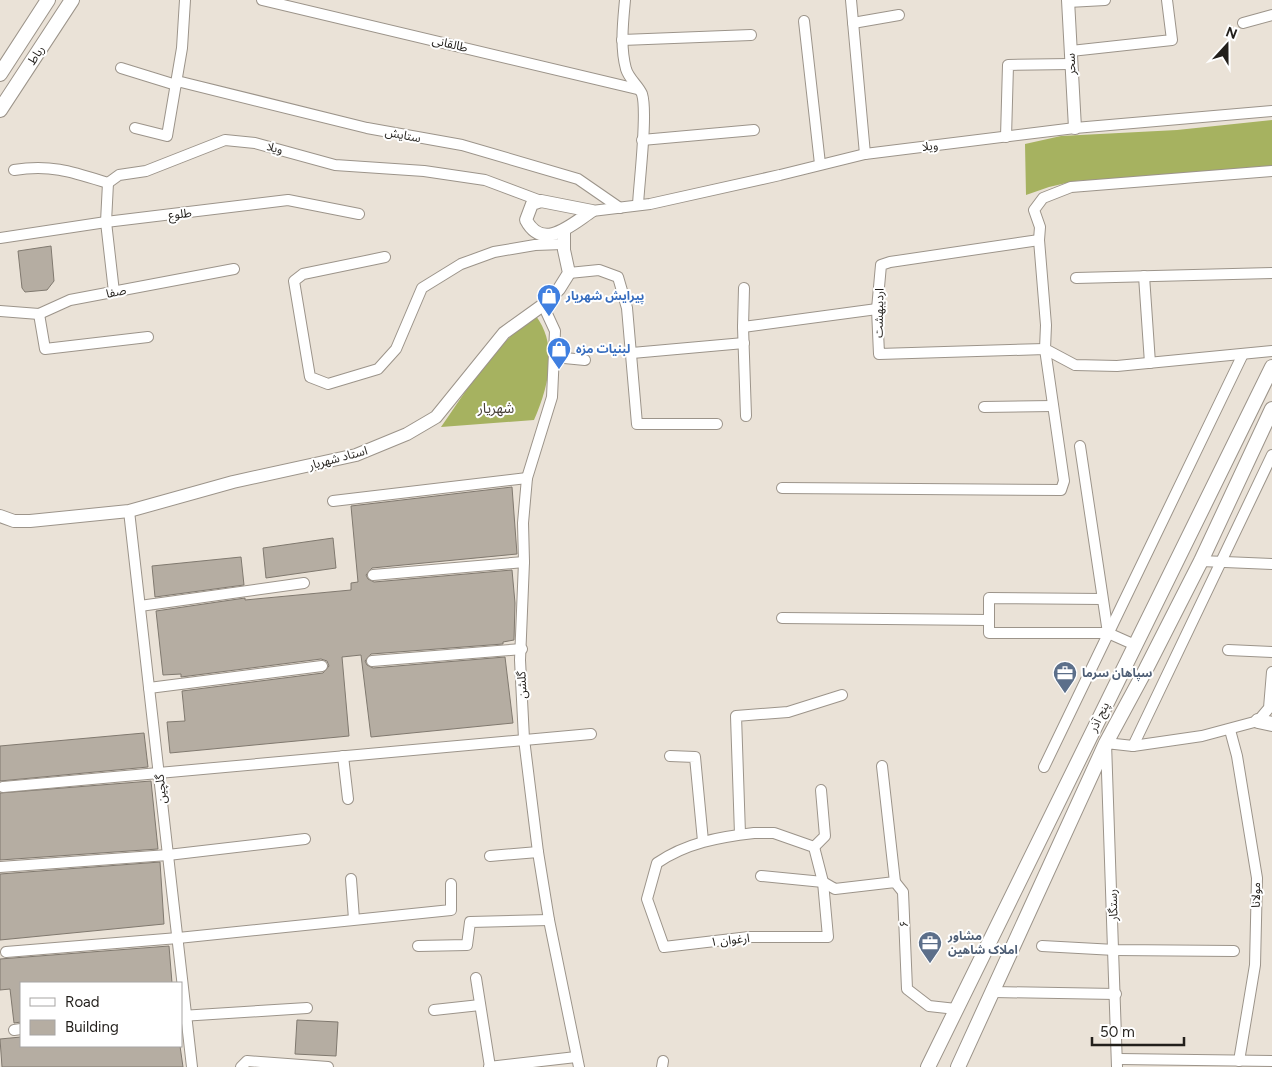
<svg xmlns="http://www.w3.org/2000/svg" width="1272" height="1067" font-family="Figtree,'Noto Sans Arabic',sans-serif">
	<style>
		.forest { fill: #a6b260 }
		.building { fill: #b5ada2; stroke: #80796f }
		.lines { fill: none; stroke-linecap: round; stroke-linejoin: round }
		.minor-casing { stroke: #9c948a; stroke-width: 12 }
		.tertiary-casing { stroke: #9c948a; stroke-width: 14 }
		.secondary-casing { stroke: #9c948a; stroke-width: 16 }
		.minor { stroke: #fff; stroke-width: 10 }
		.tertiary { stroke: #fff; stroke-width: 12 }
		.secondary { stroke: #fff; stroke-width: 14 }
		.labels { text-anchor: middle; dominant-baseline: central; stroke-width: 4; stroke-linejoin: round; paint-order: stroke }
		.street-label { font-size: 12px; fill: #221f1b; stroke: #fff }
		.shop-label { font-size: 12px; font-weight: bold; fill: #366cbe; stroke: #fff; text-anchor: start }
		.service-label { font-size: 12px; font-weight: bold; fill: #4e5e75; stroke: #fff; text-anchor: start }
		.neighbourhood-label { font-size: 14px; fill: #463f37; stroke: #fff }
	</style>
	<rect width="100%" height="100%" fill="#eae2d7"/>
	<g class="forest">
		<polygon points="1272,120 1272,170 1075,181 1049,187 1026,195 1025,144 1061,136 1177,130"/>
		<path d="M536,316C559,347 548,388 534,420L441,427C468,388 496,342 536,316Z"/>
	</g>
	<g class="building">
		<polygon points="51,246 54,281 47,290 25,292 22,288 18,251"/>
		<polygon points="512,487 517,554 372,568 366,575 368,579 374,582 512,570 515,603 514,640 503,642 503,644 371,654 365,661 367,665 373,668 505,657 513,723 371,737 361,655 342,657 349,736 170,753 167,722 185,721 182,691 323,673 329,666 327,661 321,659 181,677 181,674 163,675 156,611 245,598 245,600 351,590 351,583 358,582 351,506"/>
		<polygon points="333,538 336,568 266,578 263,548"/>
		<polygon points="241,557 244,585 155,597 152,566"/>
		<polygon points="144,733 148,767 0,781 0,746"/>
		<polygon points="151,781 158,849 0,860 0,793"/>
		<polygon points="160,862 164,924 0,940 0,874"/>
		<polygon points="169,946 172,983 21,983 21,1022 14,1023 10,989 0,990 0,959"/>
		<polygon points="297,1020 338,1022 336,1056 295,1054"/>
		<polygon points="21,1037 21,1046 180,1046 183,1067 2,1067 0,1039"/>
	</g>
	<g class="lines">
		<g class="minor-casing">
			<g id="minor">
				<polyline points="262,0 637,89"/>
				<path d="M625,0C623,22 620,47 626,69C629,79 638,85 642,94C648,113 639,182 638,205"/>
				<polyline points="851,0 865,154"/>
				<polyline points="1068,2 1105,0"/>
				<polyline points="804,21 820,164"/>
				<polyline points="853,23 899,15"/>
				<polyline points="1243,23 1272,15"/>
				<polyline points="622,40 751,35"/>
				<polyline points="1071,51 1172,40 1167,0"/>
				<polyline points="121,68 176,85"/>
				<polyline points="177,81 367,128 462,145 578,179 620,208"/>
				<polyline points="135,128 167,136 182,48 185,0"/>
				<polyline points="1006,137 1008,65 1071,64"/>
				<polyline points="642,140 754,130"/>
				<path d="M14,170C51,164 73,172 108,183L119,175L146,171L225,140L255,143L335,165L424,171L485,180L541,201"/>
				<polyline points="1272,171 1071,187 1043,198 1034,210 1040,227 1039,240 1046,325 1045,349 1075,365 1117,366 1272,351"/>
				<polyline points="108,183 106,222 114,292"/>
				<polyline points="592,211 650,204 780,175 865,154 1075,128 1272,111"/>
				<polyline points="0,238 106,222 288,200 359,214"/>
				<polyline points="385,257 303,274 294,281 310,377 328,384 378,369 396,349 422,288 461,264 494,252 535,245 563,244"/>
				<polyline points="569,273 599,270 618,277 627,308 637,424 717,424"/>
				<polyline points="1144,276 1150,363"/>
				<polyline points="1076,278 1272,273"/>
				<polyline points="744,288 743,327 746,416"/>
				<polyline points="543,305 555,331 552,397 527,478 523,523 524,562 520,660 524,739 538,852 549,920 579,1067"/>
				<polyline points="0,311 39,314 70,300 234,269"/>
				<polyline points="39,314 45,349 148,337"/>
				<polyline points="743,327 877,309"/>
				<polyline points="632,353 744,343"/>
				<polyline points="554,357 585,360"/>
				<polyline points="984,407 1053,406"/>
				<polyline points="1080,446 1108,633 1135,645"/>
				<polyline points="782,488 1061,490 1064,481 1045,349 879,354 877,309 881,265 890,262 1039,240"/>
				<polyline points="333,501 527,478"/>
				<polyline points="129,511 192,1067"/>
				<polyline points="1201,561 1272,564"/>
				<polyline points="373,575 524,562"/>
				<polyline points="1102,599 989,598 989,633 1108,633"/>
				<polyline points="140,606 304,583"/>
				<polyline points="782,618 988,620"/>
				<polyline points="1228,650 1272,652"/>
				<polyline points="372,661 522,649"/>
				<polyline points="149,688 322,666"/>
				<polyline points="1230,730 1237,756 1257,878 1255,965 1239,1061"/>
				<polyline points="1133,746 1272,455"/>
				<polyline points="343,756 348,799"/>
				<polyline points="670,756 695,757 703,841"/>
				<polyline points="882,766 895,882"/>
				<polyline points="1044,767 1243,354"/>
				<polyline points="3,787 591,734"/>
				<path d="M754,833H774L814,847L823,882L828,937H749L664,947L647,899L657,863C686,843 719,837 754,833Z"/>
				<polyline points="740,834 736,716 788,712 842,695"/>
				<polyline points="814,847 825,836 821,790"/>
				<polyline points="490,856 538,852"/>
				<polyline points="0,867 168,855 305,839"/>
				<polyline points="761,876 823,882 835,889 895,882 903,892 907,989 929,1006 956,1009"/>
				<polyline points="351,879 354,919"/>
				<polyline points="418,946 467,945 470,922 549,920"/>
				<polyline points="1042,946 1115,950 1234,951"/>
				<polyline points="6,952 178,938 451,910 451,884"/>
				<polyline points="476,978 490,1067"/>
				<polyline points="994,992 1116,994"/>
				<polyline points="434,1010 480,1005"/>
				<polyline points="181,1016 307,1008"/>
				<polyline points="14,1030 21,1029"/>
				<polyline points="1119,1059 1272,1061"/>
				<polyline points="241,1067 247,1061 328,1067"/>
				<polyline points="489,1067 576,1057"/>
				<polyline points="662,1067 663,1061"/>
				<polyline points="1117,1067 1106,743 1133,746 1202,736 1258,721 1269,708 1272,672"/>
			</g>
		</g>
		<g class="tertiary-casing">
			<g id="tertiary">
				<polyline points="1068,0 1075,128"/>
				<path d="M541,201L592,211C572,224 543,252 526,220L532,204Z"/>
				<polyline points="0,516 14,521 30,521 129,511 233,482 356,455 407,434 436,417 504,333 543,305 559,289 569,273 564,250 564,232"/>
			</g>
		</g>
		<g class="secondary-casing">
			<g id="secondary">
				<polyline points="0,74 48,0"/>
				<polyline points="0,110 72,0"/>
				<polyline points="1258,721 1272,724"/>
				<polyline points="928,1067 1272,367"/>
				<polyline points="958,1067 1106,743 1146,669 1201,561 1272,409"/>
			</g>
		</g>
		<use href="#minor" class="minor"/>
		<use href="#tertiary" class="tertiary"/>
		<use href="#secondary" class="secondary"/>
	</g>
	<defs>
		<g id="shop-pin" transform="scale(1.25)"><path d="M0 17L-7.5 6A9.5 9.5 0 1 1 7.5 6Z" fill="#3f7fe0" stroke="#fff"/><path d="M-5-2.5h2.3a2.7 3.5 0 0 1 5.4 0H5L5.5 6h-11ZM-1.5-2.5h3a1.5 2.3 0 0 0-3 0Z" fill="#fff"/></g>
		<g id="office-pin" transform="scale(1.25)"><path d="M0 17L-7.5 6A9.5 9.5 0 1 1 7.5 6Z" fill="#5c6f8a" stroke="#fff"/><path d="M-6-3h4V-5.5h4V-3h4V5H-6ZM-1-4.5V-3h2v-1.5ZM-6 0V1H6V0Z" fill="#fff"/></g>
	</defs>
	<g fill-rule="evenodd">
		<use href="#shop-pin" x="549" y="296"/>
		<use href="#shop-pin" x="559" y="349"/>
		<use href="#office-pin" x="1065" y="673"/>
		<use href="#office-pin" x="930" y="943"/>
	</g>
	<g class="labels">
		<g class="street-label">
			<text transform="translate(450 44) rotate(13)">طالقانی</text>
			<text transform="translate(36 55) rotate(-57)">رباط</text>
			<text transform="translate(1071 64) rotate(-93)">سحر</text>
			<text transform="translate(403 135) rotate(11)">ستایش</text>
			<text transform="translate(930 146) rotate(-7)">ویلا</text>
			<text transform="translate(275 148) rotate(15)">ویلا</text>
			<text transform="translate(180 214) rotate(-6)">طلوع</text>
			<text transform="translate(116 292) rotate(-12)">صفا</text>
			<text transform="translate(879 313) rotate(-89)">اردیبهشت</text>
			<text transform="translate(338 458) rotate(-15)">استاد شهریار</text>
			<text transform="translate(522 685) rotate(-93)">گلشن</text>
			<text transform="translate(1099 717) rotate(-64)">پنج آذر</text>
			<text transform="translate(161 789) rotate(-96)">گلچین</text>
			<text transform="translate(1256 895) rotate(-89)">مولانا</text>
			<text transform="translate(1113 905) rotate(-92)">رستگار</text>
			<text transform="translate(904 924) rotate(-92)">۶</text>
			<text transform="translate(730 940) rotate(-6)">ارغوان ۱</text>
		</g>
		<g class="shop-label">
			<text x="566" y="296">پیرایش شهریار</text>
			<text x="576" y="349">لبنیات مزه</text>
		</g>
		<g class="service-label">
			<text x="1082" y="673">سپاهان سرما</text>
			<text x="948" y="936">مشاور<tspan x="948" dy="14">املاک شاهین</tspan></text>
		</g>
		<g class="neighbourhood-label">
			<text x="496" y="408">شهریار</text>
		</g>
	</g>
	<rect x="20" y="982" width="162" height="65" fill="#ffffff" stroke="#a7a5a4"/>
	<rect x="30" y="998" width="25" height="8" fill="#ffffff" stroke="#a7a5a4"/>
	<text x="65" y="1007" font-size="15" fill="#221f1b">Road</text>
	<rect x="30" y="1020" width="25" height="15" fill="#b5ada2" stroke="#a7a5a4"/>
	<text x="65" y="1032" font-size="15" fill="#221f1b">Building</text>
	<g transform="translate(1227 45) rotate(21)" stroke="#ffffff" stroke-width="4" paint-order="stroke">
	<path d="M0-4L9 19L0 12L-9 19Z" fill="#221f1b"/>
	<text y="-8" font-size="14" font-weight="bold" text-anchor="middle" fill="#221f1b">N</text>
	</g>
	<path d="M1092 1037v8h92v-8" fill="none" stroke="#221f1b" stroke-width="2.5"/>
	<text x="1100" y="1037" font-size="15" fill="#221f1b" stroke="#ffffff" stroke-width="4" paint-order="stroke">50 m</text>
</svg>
